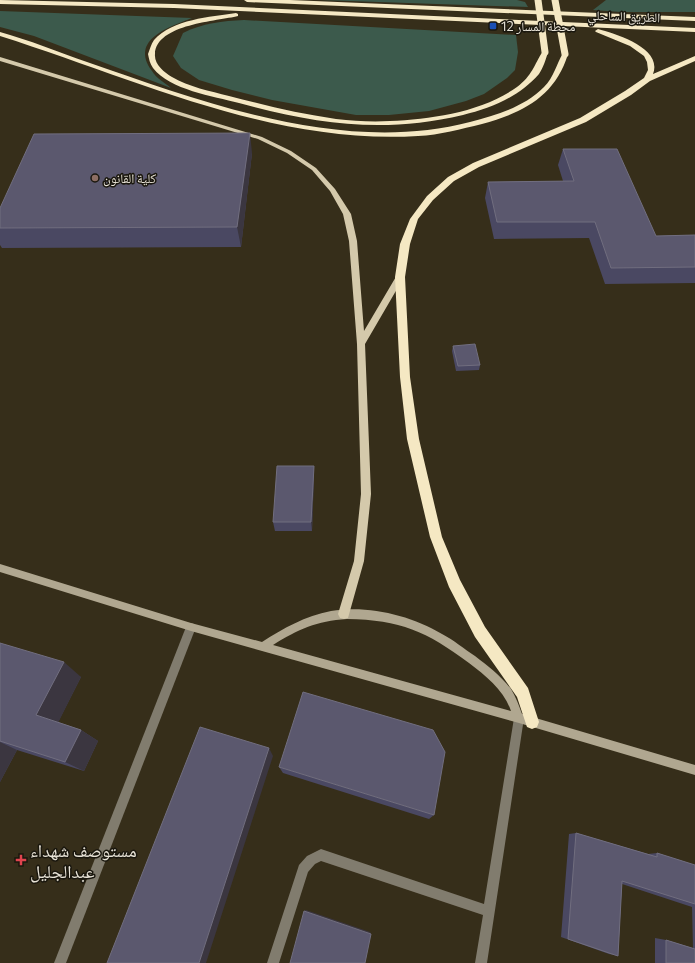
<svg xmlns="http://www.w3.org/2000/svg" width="695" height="963" font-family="Commissioner,'Noto Naskh Arabic',sans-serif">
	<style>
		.green { fill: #3c5a4c }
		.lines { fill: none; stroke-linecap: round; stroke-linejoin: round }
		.street { fill: #817c6e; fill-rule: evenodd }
		.secondary { fill: #b0a790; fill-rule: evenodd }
		.primary { fill: #d4c9ab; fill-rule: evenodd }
		.highway { fill: #f5e8c3; fill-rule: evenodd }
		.highway-bridge { stroke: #f5e8c3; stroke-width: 7 }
		.wall { fill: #4a4862 }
		.shaded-wall { fill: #3b3640 }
		.building { fill: #5b586e; stroke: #716e7f }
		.transit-dot { fill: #1a4fb4; stroke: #1a170e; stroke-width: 1.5 }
		.education-dot { fill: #8d6e63; stroke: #1a170e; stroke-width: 1.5 }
		.health-dot { fill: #e0444e; stroke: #1a170e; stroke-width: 1.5 }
		.labels { text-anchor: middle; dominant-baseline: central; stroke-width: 3; stroke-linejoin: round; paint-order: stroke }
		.far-street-label { font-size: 13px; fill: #e8e3d7; stroke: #1a170e }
		.far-poi-label { font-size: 13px; fill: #e8e3d7; stroke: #1a170e; text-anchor: start }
		.near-poi-label { font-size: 18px; fill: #e8e3d7; stroke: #1a170e; text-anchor: start }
	</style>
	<rect width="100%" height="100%" fill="#362e1a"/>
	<g class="green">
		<polygon points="320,0 517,0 525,2 528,7"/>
		<polygon points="606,0 695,0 695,12 621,12 593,10"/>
		<path d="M0,11L192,18C170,27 129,39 152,71C156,78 165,83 171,88L34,36L0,27Z"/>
		<path d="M244,20L516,35L518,52L515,70L507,78L484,94L466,101L429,111L389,115H356L272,100L232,90L199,80L181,68L173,56L183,33C203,23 222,21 244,20Z"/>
	</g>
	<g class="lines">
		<g class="street">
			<polygon points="191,623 194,624 196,627 66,963 54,963 186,627 188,624"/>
			<polygon points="519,713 523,714 524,718 487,963 475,963 483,915 321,861 315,864 308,872 279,963 267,963 299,865 307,856 321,849 484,904 514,718 515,714"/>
		</g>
		<path class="secondary" d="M0,564L191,623L262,642C284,628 305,616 331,611C368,605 410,615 442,634C454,640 464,649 475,656C488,666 501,676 511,689C516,697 519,706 522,714L695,765V775L519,723L191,631L0,572ZM347,619C401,620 426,631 469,663C486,676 504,690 511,711L273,645C299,629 316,621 347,619Z"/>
		<polygon class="primary" points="0,57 262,137 291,151 316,168 335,189 351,214 357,241 364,331 397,275 400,274 404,277 365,344 371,494 364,561 348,618 344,619 340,618 338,614 354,561 361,494 357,344 349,241 343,214 330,191 312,170 287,153 258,139 0,61"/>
		<g class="highway">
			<polygon points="0,0 174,4 695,28 695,32 174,8 0,4"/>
			<polygon points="244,0 290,0 695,17 695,21 247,2"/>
			<path d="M236,13L238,14V16C218,21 156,24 155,54C154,64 164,72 172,77C189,87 210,91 229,96C264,105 299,114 336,119C354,121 372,122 390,121C432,119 482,112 517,87C532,76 534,65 543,51L548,52C546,59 543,68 539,74C519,97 491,108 463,115C382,134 317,124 239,103C213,96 170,90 153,68C150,64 149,59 148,54C150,49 151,44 154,40C173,19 210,17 236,13Z"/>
			<path d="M598,29C616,34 663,48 653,74L695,56V61L650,81L631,95L586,122L479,167L454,181L433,200L418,219L410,244L405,277L410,377L419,439L442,537L460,580L485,627L528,688L539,722L537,727L532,729L527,727L517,697L475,637L449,587L430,537L407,439L400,377L395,277L400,244L410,219L427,196L448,177L473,163L580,118L625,91L644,78L648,70L647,62L644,56L630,46L596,32L595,31Z"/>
			<path d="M0,32C29,40 58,52 87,62C205,103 344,155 470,122C497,115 524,107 544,87C554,77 556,65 563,53L568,54C555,97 522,113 482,124C461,129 440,135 418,136C272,145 136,79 0,36Z"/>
		</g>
		<g class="highway-bridge">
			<polyline points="538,0 545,52"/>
			<polyline points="555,0 565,54"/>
		</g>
	</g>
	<g class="wall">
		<polygon points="563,149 656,236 695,235 695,283 605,284 589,238 494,239 485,198 488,182 563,181 558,165"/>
		<polygon points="252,153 241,247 2,248 0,245 0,208"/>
		<polygon points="453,346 480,365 479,370 456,371 452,351"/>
		<polygon points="314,466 314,475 312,531 275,531 273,522"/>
		<polygon points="0,643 81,677 58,722 81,730 98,741 84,771 17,750 0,782"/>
		<polygon points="279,767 434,815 429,819 283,773"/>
		<polygon points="576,833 648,854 657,853 695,865 695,963 655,963 655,938 666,940 693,948 692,907 622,884 618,956 609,954 561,937 569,834"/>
	</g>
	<g class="shaded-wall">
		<polygon points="250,133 252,153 241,247 237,227"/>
		<polygon points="314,466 314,475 312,531 311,522"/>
		<polygon points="64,662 81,677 56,727 36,715"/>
		<polygon points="81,730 98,741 84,771 65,762"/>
		<polygon points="0,742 17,750 0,782"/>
		<polygon points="269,748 273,756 206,963 199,963"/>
		<polygon points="306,910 370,932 371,934 304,911"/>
	</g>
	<g class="building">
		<polygon points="250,133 237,227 0,228 0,208 34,134"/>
		<polygon points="563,149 617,149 656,236 695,235 695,267 611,268 595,222 497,222 488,182 574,181"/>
		<polygon points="475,344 480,365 458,366 453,346"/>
		<polygon points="277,466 314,466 311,522 273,522"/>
		<polygon points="0,643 64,662 36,715 81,730 65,762 0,741"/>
		<polygon points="303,692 433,730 445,752 434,815 279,767"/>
		<polygon points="200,727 269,748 199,963 107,963"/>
		<polygon points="576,833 657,857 657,853 695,865 695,904 622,881 618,956 568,939"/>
		<polygon points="304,911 371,934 365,963 290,963"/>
		<polygon points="666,940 695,949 695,963 666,963"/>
	</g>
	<rect class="transit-dot" x="489" y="22" width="8" height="8" rx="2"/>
	<circle class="education-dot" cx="95" cy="178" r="4"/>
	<path class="health-dot" d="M19 854h4v4h4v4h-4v4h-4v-4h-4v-4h4z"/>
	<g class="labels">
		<g class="far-street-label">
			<text transform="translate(624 16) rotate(2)">الطريق الساحلي</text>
		</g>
		<g class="far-poi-label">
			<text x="501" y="26">محطة المسار 12</text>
			<text x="103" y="178">كلية القانون</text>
		</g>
		<g class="near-poi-label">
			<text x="30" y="850">مستوصف شهداء<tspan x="30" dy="21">عبدالجليل</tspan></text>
		</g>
	</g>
</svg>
